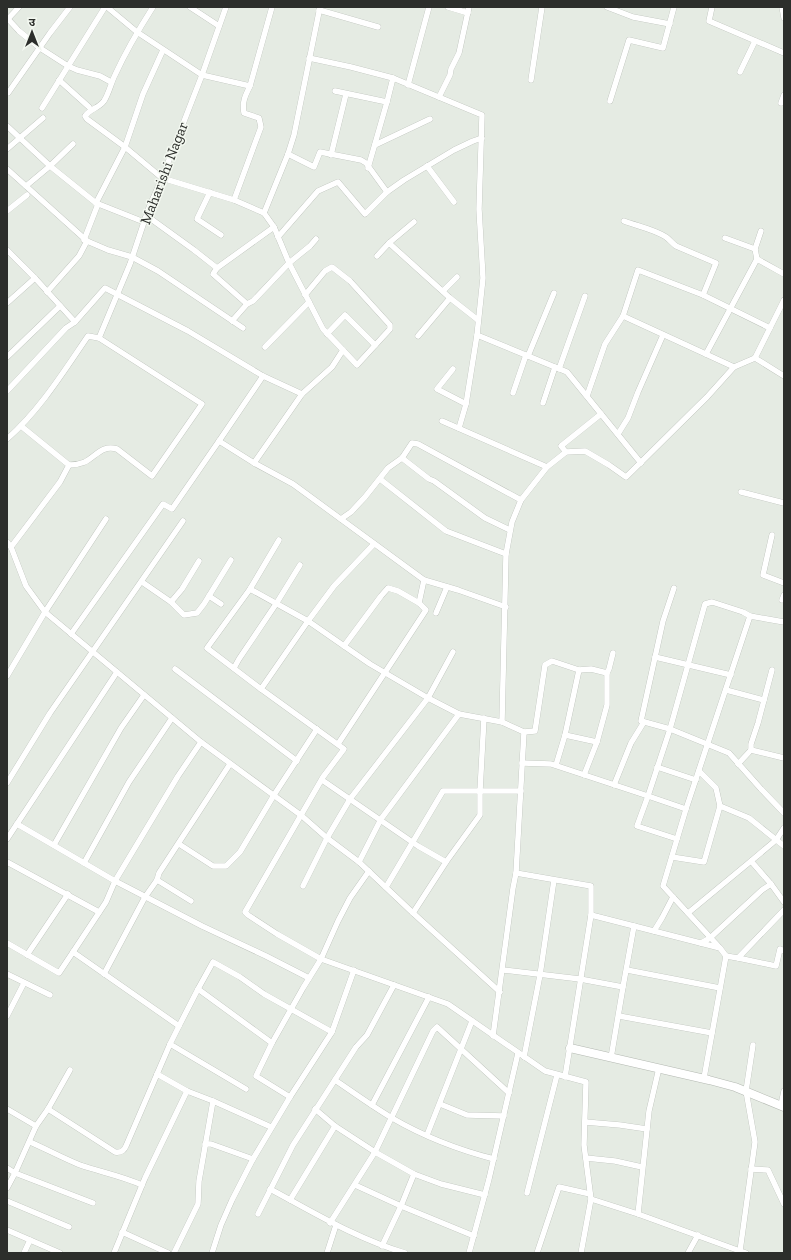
<svg xmlns="http://www.w3.org/2000/svg" width="791" height="1260" font-family="'Zilla Slab','Noto Sans Devanagari',serif">
	<style>
		.lines { fill: none; stroke-linecap: round; stroke-linejoin: round }
		.street-casing { stroke: #b4b9b2; stroke-width: 6 }
		.secondary-casing { stroke: #b4b9b2; stroke-width: 9 }
		.street { stroke: #fff; stroke-width: 5.5 }
		.secondary { stroke: #fff; stroke-width: 8 }
		.labels { text-anchor: middle; dominant-baseline: central; stroke-width: 3; stroke-linejoin: round; paint-order: stroke }
		.street-label { font-size: 15px; fill: #2c2e2b; stroke: #f3f8f0 }
	</style>
	<rect width="100%" height="100%" fill="#e5ebe3"/>
	<g class="lines">
		<g class="street-casing">
			<g id="street">
				<polyline points="107,7 137,32 202,75 250,86"/>
				<path d="M153,7C139,29 126,51 115,75C111,83 109,93 104,101C99,108 90,109 85,116L87,119L125,147L162,178L234,200L264,213L274,227L289,263L323,329L343,350L332,367L302,394L254,463"/>
				<polyline points="190,7 219,26"/>
				<polyline points="448,7 468,13"/>
				<polyline points="607,7 633,17 670,24"/>
				<polyline points="712,7 709,21 784,53"/>
				<polyline points="782,7 784,18"/>
				<polyline points="319,10 378,27"/>
				<polyline points="8,19 19,31 40,48 68,66 77,70 100,76 111,82"/>
				<polyline points="7,20 19,7"/>
				<polyline points="309,58 351,67 393,78"/>
				<polyline points="740,72 755,41"/>
				<polyline points="59,80 89,107"/>
				<polyline points="531,80 542,7"/>
				<polyline points="408,85 429,7"/>
				<polyline points="335,91 387,102 393,78 482,115 479,209 483,278 477,335 567,372 641,463"/>
				<polyline points="7,93 8,93 50,33 70,7"/>
				<polyline points="439,97 450,75 451,69 459,53 469,7"/>
				<polyline points="610,101 629,40 663,48 674,7"/>
				<polyline points="781,103 784,95"/>
				<polyline points="42,108 105,7"/>
				<polyline points="7,126 50,166 96,203 144,222"/>
				<polyline points="375,145 430,119"/>
				<polyline points="7,149 43,118"/>
				<polyline points="288,154 314,167 320,152 361,160 366,163 387,192"/>
				<polyline points="331,155 346,94"/>
				<polyline points="427,166 454,202"/>
				<polyline points="368,168 387,102"/>
				<polyline points="7,169 87,241 108,250 132,257 158,271 243,328"/>
				<polyline points="26,186 50,166 73,144"/>
				<polyline points="210,192 197,219 221,235"/>
				<path d="M234,200L261,127L259,118L244,113C242,102 245,96 250,86L272,7"/>
				<polyline points="96,203 125,147 143,94 163,50"/>
				<polyline points="7,211 27,195"/>
				<polyline points="264,213 288,154 294,135 320,7"/>
				<polyline points="147,216 194,250 217,268 274,227"/>
				<path d="M624,221C637,226 654,229 666,237C670,240 672,243 676,246L716,263L703,295"/>
				<polyline points="278,237 318,191 338,182 365,214 387,192 404,180 454,150 473,141 482,138"/>
				<polyline points="725,238 755,249"/>
				<polyline points="84,240 98,204"/>
				<polyline points="389,243 414,222"/>
				<polyline points="7,250 35,278 75,322"/>
				<polyline points="377,256 389,243 450,298 478,320"/>
				<polyline points="757,259 755,249 761,231"/>
				<polyline points="217,268 213,274 247,304"/>
				<polyline points="443,291 457,277"/>
				<polyline points="47,292 79,256 87,241"/>
				<polyline points="305,295 325,271 332,267 350,281 390,325 390,329 357,365 343,350"/>
				<polyline points="7,303 35,278"/>
				<polyline points="623,316 638,270 703,295 770,328 755,358"/>
				<polyline points="232,321 247,304 253,301 289,263 310,246 316,239"/>
				<polyline points="770,328 784,300"/>
				<polyline points="327,334 345,315 375,345"/>
				<polyline points="418,336 450,298"/>
				<polyline points="99,338 130,264 148,210 162,178 202,75 226,7"/>
				<polyline points="265,347 309,302"/>
				<polyline points="706,354 757,259 784,274"/>
				<polyline points="528,356 554,293"/>
				<polyline points="7,357 60,306"/>
				<polyline points="453,369 437,389 466,404"/>
				<polyline points="559,369 585,296"/>
				<polyline points="263,376 219,441 254,463 293,484 424,580 458,590 506,607"/>
				<polyline points="7,391 66,328 75,322 105,288 188,331 263,376 302,394"/>
				<polyline points="513,393 526,355"/>
				<polyline points="587,396 605,344 623,316 734,367 755,358 784,376"/>
				<polyline points="543,403 555,367"/>
				<polyline points="442,421 547,467"/>
				<polyline points="459,428 466,404 477,335"/>
				<polyline points="618,434 628,418 638,392 663,335"/>
				<path d="M7,439C40,410 64,371 88,336L99,338L202,404L152,476L117,449C102,445 97,455 85,462C80,464 74,465 69,465"/>
				<polyline points="566,452 561,446 601,414"/>
				<polyline points="402,458 429,479 434,481 485,518 510,530"/>
				<polyline points="380,479 446,531 506,554"/>
				<polyline points="741,492 784,503"/>
				<polyline points="341,519 351,512 365,497 388,468 402,458 412,443 418,444 521,500"/>
				<polyline points="772,535 763,575 784,583"/>
				<polyline points="7,542 11,547 26,586 45,612 201,742 302,816 327,838 359,862 413,913 500,992"/>
				<polyline points="11,547 60,482 69,465 21,426"/>
				<polyline points="142,582 171,602 184,615 197,613 204,604 231,560"/>
				<polyline points="674,588 663,621 641,721 670,729 648,796 686,809"/>
				<polyline points="250,589 308,621 334,586 374,544"/>
				<polyline points="209,596 221,604"/>
				<polyline points="782,600 784,595"/>
				<polyline points="171,602 182,589 199,561"/>
				<polyline points="436,613 447,587"/>
				<polyline points="750,616 743,612 712,602 705,604 670,729 729,753 761,789 784,813"/>
				<polyline points="71,634 163,504 172,509 219,441"/>
				<polyline points="344,646 381,596 388,588 398,591 419,603"/>
				<polyline points="655,657 731,675"/>
				<polyline points="234,668 239,659 276,604 300,565"/>
				<polyline points="175,669 297,761"/>
				<polyline points="7,676 45,612 106,519"/>
				<polyline points="261,689 207,648 250,589 279,540"/>
				<polyline points="726,690 764,700"/>
				<polyline points="459,714 428,698 370,664 308,621 261,689 344,749 323,777 245,912 248,915 277,934 321,959 448,1004 545,1071 586,1082 584,1145 591,1199 581,1253"/>
				<polyline points="524,732 535,731 545,665 552,661 579,670 591,669 607,673"/>
				<polyline points="565,735 597,742"/>
				<polyline points="338,744 426,610 419,603 424,580"/>
				<polyline points="751,750 784,758"/>
				<polyline points="522,763 551,764 648,796 637,826 677,839"/>
				<polyline points="738,764 751,750 751,744 758,723 772,670"/>
				<polyline points="556,765 565,735 579,670"/>
				<polyline points="657,767 696,780"/>
				<polyline points="699,771 716,788 720,806 749,818 784,846"/>
				<polyline points="584,775 597,742 607,705 607,673 609,669 613,653"/>
				<polyline points="322,780 418,846 446,862 413,913"/>
				<polyline points="7,783 50,713 183,521"/>
				<polyline points="614,785 631,743 644,722"/>
				<polyline points="17,824 115,881 202,926 266,956 309,978"/>
				<polyline points="784,828 776,840 751,861 771,884 784,902"/>
				<polyline points="7,839 117,672"/>
				<polyline points="179,844 213,866 226,866 240,852 274,795 317,729"/>
				<polyline points="54,845 121,728 144,695"/>
				<polyline points="672,857 704,862 720,806"/>
				<polyline points="7,862 99,912"/>
				<polyline points="359,862 381,819 459,714 502,722"/>
				<polyline points="446,862 480,815 480,791 484,718"/>
				<polyline points="84,863 129,782 172,718"/>
				<polyline points="516,873 591,886 591,915 565,1077"/>
				<polyline points="157,880 191,901"/>
				<polyline points="303,886 327,838 350,799 428,698 453,652"/>
				<polyline points="386,887 443,791 521,791"/>
				<polyline points="688,913 751,861"/>
				<polyline points="591,915 720,948 726,956 704,1078"/>
				<polyline points="654,931 662,918 673,897"/>
				<polyline points="7,943 59,973 73,952 179,1026 198,989 272,1043"/>
				<polyline points="701,943 710,938 762,890 771,884"/>
				<polyline points="720,948 663,886 686,809 750,616 784,622"/>
				<polyline points="73,952 106,902 115,881 178,776 201,742"/>
				<polyline points="27,955 68,894"/>
				<polyline points="726,956 738,958 784,910"/>
				<polyline points="738,958 776,966 780,949 784,951"/>
				<polyline points="503,970 580,979 623,987 634,926"/>
				<polyline points="627,970 720,988"/>
				<polyline points="7,974 50,995"/>
				<polyline points="104,974 145,897 157,880 159,873 230,764"/>
				<polyline points="198,989 213,962 240,977 264,994 332,1032"/>
				<polyline points="7,1016 24,983"/>
				<polyline points="619,1016 712,1033"/>
				<polyline points="179,1026 170,1044 246,1089"/>
				<polyline points="493,1036 513,888 516,873 524,732 502,722 506,554 512,522 521,500 547,467 566,452 585,451 609,465 626,477 707,397 734,367"/>
				<polyline points="524,1057 540,975 554,880"/>
				<polyline points="611,1058 623,987"/>
				<polyline points="659,1068 649,1111 638,1214 740,1251"/>
				<polyline points="70,1070 48,1109 36,1126 15,1173 93,1203"/>
				<polyline points="157,1074 187,1091 213,1101 271,1127"/>
				<path d="M335,1080C354,1093 372,1106 392,1118C423,1136 459,1150 494,1159"/>
				<polyline points="290,1097 256,1076 272,1043 303,988 321,959 338,921 350,898 369,871"/>
				<polyline points="440,1104 467,1115 504,1116"/>
				<polyline points="372,1105 429,997"/>
				<polyline points="781,1105 784,1091"/>
				<polyline points="7,1109 36,1126"/>
				<path d="M48,1109L115,1152C121,1153 124,1151 126,1146L170,1044"/>
				<polyline points="315,1109 335,1126 375,1152 414,1174 441,1184 485,1195"/>
				<polyline points="585,1122 620,1125 647,1129"/>
				<polyline points="427,1135 472,1021"/>
				<path d="M30,1142C46,1149 63,1158 80,1165C101,1172 122,1176 142,1185"/>
				<polyline points="205,1144 211,1144 253,1159"/>
				<polyline points="586,1158 615,1161 642,1167"/>
				<polyline points="7,1168 15,1173 7,1188"/>
				<polyline points="751,1169 768,1170 784,1204"/>
				<polyline points="355,1185 401,1206 474,1236"/>
				<path d="M270,1189C315,1213 355,1238 405,1253"/>
				<polyline points="527,1193 557,1075"/>
				<polyline points="591,1199 638,1214"/>
				<polyline points="290,1200 335,1126"/>
				<polyline points="7,1201 69,1227"/>
				<polyline points="258,1214 293,1145 356,1047 367,1035 394,985"/>
				<polyline points="330,1223 375,1152 433,1031 437,1027 509,1093"/>
				<polyline points="7,1230 60,1253"/>
				<polyline points="122,1232 168,1253"/>
				<polyline points="382,1246 401,1206 414,1174"/>
				<polyline points="24,1253 30,1240"/>
				<polyline points="114,1253 145,1178 187,1091"/>
				<polyline points="174,1253 198,1204 199,1181 213,1101"/>
				<polyline points="212,1253 221,1225 232,1200 253,1159 290,1097 332,1032 354,970"/>
				<polyline points="327,1253 336,1225"/>
				<polyline points="469,1253 489,1179 518,1053"/>
				<polyline points="537,1253 559,1187 590,1194"/>
				<polyline points="688,1253 698,1235"/>
				<polyline points="746,1253 740,1251 755,1142 746,1091 753,1045"/>
			</g>
		</g>
		<g class="secondary-casing">
			<polyline id="secondary" points="570,1048 709,1080 735,1087 784,1107"/>
		</g>
		<use href="#street" class="street"/>
		<use href="#secondary" class="secondary"/>
	</g>
	<g class="labels">
		<g class="street-label">
			<text transform="translate(164 173) rotate(-69)">Maharishi Nagar</text>
		</g>
	</g>
	<rect width="791" height="1260" fill="none" stroke="#2c2e2b" stroke-width="16"/>
	<g transform="translate(32 32)" stroke="#f3f8f0" stroke-width="3" paint-order="stroke">
	<path d="M0-3L7 15L0 10L-7 15Z" fill="#2c2e2b"/>
	<text y="-6" font-size="11" font-weight="bold" text-anchor="middle" fill="#2c2e2b">उ</text>
	</g>
</svg>
